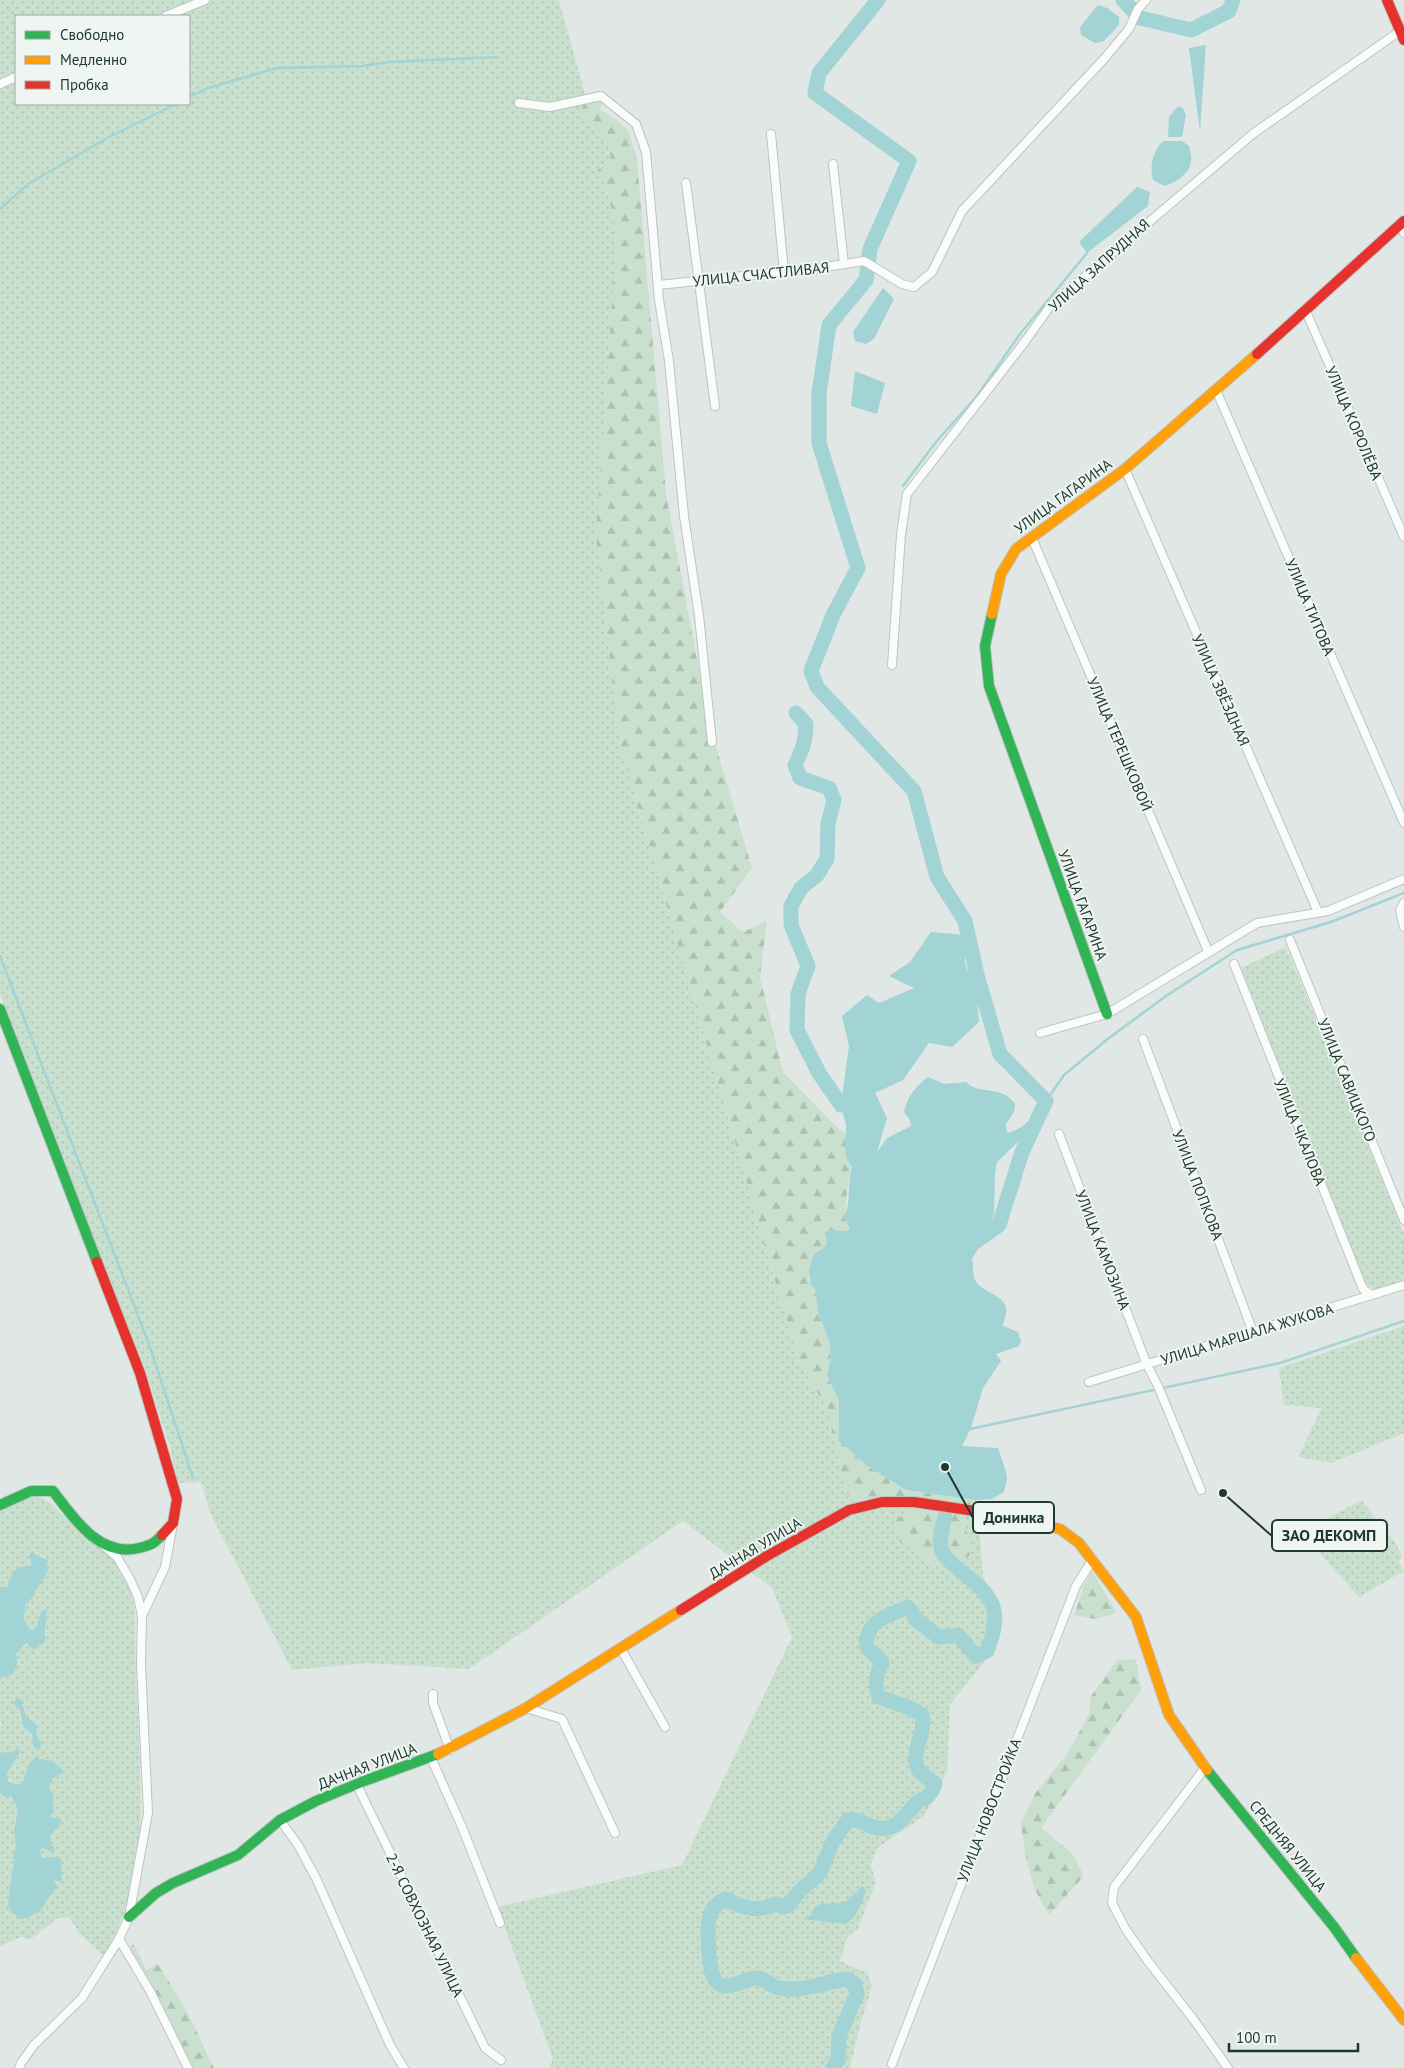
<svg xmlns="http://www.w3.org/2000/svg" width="1404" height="2068" font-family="'PT Sans',sans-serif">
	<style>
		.grass { fill: url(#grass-dots); fill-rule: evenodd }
		.forest { fill: url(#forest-firs) }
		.water { fill: #a2d3d5 }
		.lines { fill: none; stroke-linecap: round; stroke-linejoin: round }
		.stream { stroke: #a2d3d5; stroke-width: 2.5 }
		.river { stroke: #a2d3d5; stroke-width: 15 }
		.street-casing { stroke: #bec4c1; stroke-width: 10 }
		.fast-casing { stroke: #bdc5c1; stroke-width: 12 }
		.slow-casing { stroke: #bdc5c1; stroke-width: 12 }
		.jam-casing { stroke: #bdc5c1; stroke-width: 12 }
		.street { stroke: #fafbfb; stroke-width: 8 }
		.fast { stroke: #30b455; stroke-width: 10 }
		.slow { stroke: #ff9f0a; stroke-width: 10 }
		.jam { stroke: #e5322d; stroke-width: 10 }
		.labels { text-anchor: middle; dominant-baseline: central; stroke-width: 4; stroke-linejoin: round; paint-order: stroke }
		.street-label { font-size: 15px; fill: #203930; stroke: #eff6f2 }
		.leader { fill: none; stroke: #203930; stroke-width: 2 }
		.callout-dot { fill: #203930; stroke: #eff6f2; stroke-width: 2 }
		.callout { fill: #eff6f2; stroke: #203930; stroke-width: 2 }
		.callout-label { font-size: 16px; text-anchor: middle; font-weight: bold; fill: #203930 }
	</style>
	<defs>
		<pattern id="grass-dots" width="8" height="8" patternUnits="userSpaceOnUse" patternTransform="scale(1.25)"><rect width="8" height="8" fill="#cae0cf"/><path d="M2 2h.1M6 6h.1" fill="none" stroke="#adc1b2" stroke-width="1.8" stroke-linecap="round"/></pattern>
		<pattern id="forest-firs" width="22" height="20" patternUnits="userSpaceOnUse" patternTransform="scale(1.25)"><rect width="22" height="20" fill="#cae0cf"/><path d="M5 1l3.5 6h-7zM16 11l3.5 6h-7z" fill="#adc1b2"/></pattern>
	</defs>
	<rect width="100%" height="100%" fill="#e1e7e4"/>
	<g class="grass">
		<path d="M0,0H559L585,94L581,113L608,147L611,157L597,171L609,194L616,244L619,741L798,1360L827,1408L834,1441L849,1500L905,1497L915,1508L900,1541L924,1559L949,1573L970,1555L968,1536L962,1512L979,1524L983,1575L1002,1624L991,1653L950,1705L947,1772L924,1816L877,1848L871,1865L876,1882L858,1929L848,1936L840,1961L867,1973L872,1986L859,2029L850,2068H549L553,2059L497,1907L682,1865L792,1637L772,1588L683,1521L469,1669L366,1663L292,1670L211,1515L201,1482L177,1483L171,1450L144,1365L73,1188L0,994ZM16,16H189V104H16Z"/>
		<polygon points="1286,947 1404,1234 1404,1282 1376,1290 1363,1283 1241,968"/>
		<polygon points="1404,1326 1404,1433 1331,1463 1298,1457 1322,1408 1284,1405 1279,1368"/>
		<path d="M27,1497L43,1498L51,1504L117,1563L131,1592L135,1613C135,1647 136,1681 138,1715C141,1803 150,1876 104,1956L81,1935L69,1917L58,1918L31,1939L21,1937L0,1946V1793L11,1796L18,1809L14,1830L16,1848L12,1858L15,1861C13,1870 12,1876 10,1885C8,1903 4,1909 23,1919L54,1882V1880L62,1882L40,1856V1849L50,1843C49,1835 54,1830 60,1826V1819L49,1817L53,1796L49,1787L52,1779L58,1776L61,1768C56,1766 52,1762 47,1760C32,1753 27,1773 22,1784H15L6,1777L18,1753H0V1728L2,1723L0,1721V1678L5,1677L18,1662L16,1654L19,1652L25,1643L32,1648L37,1649L39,1645L46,1640V1612C40,1618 38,1624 33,1630H30L23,1615L26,1609L25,1606L32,1599L37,1585L39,1586C46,1578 46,1569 48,1560L41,1555L32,1562V1565C14,1566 13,1572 7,1587H0V1509ZM23,1703L26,1716L41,1743L33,1746L32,1734C22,1727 18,1715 23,1703Z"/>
		<polygon points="1361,1500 1395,1542 1402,1556 1399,1562 1404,1571 1359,1597 1302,1533"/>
	</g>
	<g class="forest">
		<path d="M585,94L603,102L600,109L618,121L629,132L637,160L666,494L709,723L752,868L720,912L743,932L767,921L760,977L783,1072L839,1129L847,1135C846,1148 846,1156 852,1166C848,1181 845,1200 846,1215C846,1222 849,1225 848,1231L829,1230L826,1238L827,1243L822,1249L814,1254L809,1278L815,1288L818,1312L829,1340L831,1358L827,1375L839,1401V1441L866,1465L906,1490L976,1500L997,1510L912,1497L849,1500L834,1441L827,1408L798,1360L619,741L596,535L616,244L609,194L597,171L611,157L608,147L581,113Z"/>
		<polygon points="915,1508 933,1508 962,1512 968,1536 970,1555 960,1562 949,1573 924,1559 900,1542 894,1524 899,1517"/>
		<polygon points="1092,1571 1117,1613 1095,1619 1074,1615 1083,1588"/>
		<polygon points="1136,1659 1141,1690 1041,1828 1072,1853 1084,1876 1049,1915 1034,1888 1026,1858 1021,1823 1036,1792 1068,1753 1089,1714 1091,1696 1117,1660"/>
		<polygon points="134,1944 146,1970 158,1964 188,2013 214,2068 193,2068 161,2006 127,1949"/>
	</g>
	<g class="water">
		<polygon points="1098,5 1107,8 1119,17 1119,25 1104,41 1095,43 1081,35 1080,27"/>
		<polygon points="1206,45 1200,132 1189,48"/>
		<polygon points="1178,106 1183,108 1186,115 1182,137 1168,137 1169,117"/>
		<path d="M1163,141H1182L1189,146C1190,151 1192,157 1191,162C1190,173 1174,184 1164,186L1153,180C1149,166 1153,151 1163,141Z"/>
		<polygon points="1137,187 1150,192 1148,206 1087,253 1079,242"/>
		<polygon points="883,288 894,299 874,339 866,344 855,341 853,332"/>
		<polygon points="855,371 885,383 877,414 851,406"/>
		<path d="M931,932L965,935V964L976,989L979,1022L952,1047L929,1043L903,1080L875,1093L887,1118L877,1152L887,1138L911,1126L910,1120L904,1112C907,1097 916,1086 928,1077L944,1084L966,1082C977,1095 1004,1085 1015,1104L1014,1112L1006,1124L1007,1133C1024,1130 1035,1114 1046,1101L1029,1131L997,1162L995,1173L994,1214L989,1230L972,1259C973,1265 973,1274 975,1280C982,1294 1009,1294 1006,1314C1006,1318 1003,1321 1003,1326L1018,1332L1021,1341L1019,1346L996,1354L1001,1361L983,1388L971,1428L962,1446L998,1448L1006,1472L1007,1479L1004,1492L992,1499L976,1500L906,1490L866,1465L839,1441V1401L827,1375L831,1358L829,1340L818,1312L815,1288L811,1286L809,1269L814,1254L822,1249L827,1243L825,1232L829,1230L848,1231L849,1227L844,1218C851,1205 847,1182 852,1167L847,1159L845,1148L846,1125L841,1105L849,1046L842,1016L867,995L879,1003L914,988L889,976L910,962Z"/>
		<path d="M32,1553L48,1560L47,1566L48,1570C45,1576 43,1581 39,1586H37L34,1596L25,1606L26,1609L23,1616L30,1630H33L37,1625L41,1612L47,1609L45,1635L46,1640L34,1650L26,1643C21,1646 21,1651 16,1654C20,1669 15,1675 0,1678V1587H7C13,1571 13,1567 32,1565L29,1555Z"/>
		<polygon points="16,1699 21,1699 26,1716 37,1726 36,1734 41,1743 40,1749 37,1750 33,1746 32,1734 23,1726 20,1709 17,1708 14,1702"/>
		<path d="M18,1749L20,1751L7,1774L8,1781L15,1784H22L29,1765L35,1757C39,1760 42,1758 47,1760C52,1761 61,1767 64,1772L52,1779L49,1787L53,1796L54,1812L49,1817L61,1819L60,1826C50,1833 47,1839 55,1849L52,1852L43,1848L40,1850L42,1858L57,1857L61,1859L62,1882L54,1880L57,1886L39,1912L22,1919C4,1909 8,1903 10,1885C12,1876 12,1870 15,1861L12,1858L16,1848L14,1830L18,1809L11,1796L6,1797L0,1793V1753L13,1752Z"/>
		<path d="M863,1886L866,1891C861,1904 858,1916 846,1924L803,1919L811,1915L815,1907L821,1904L842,1903L848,1900Z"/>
	</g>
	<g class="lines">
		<g class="stream">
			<polyline points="189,97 208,88 277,68 362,66 390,62 497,57"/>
			<polyline points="0,209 28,184 109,137 176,104"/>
			<polyline points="903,486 936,442 977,396 1020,334 1087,253"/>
			<polyline points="0,956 150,1347 193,1478"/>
			<polyline points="1046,1101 1064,1075 1109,1038 1166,996 1237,950 1331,922 1404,893"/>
			<polyline points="970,1429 1280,1363 1404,1321"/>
		</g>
		<g class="river">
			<polyline points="878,0 819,73 815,93 909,161 870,249 866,280 829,325 819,393 819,443 858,568 833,615 811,671 817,687 914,791 937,877 965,921 977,975 1000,1054 1046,1101 1022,1152 999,1225 969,1246"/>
			<polyline points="1123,0 1140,18 1191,30 1229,11 1233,0"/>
			<path d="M796,713L806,724C806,740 802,751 795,765L800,778L829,788L834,800L828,824L827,859L817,875L801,888L791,906V925L808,966L798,994L797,1030L819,1073L841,1105L859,1103"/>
			<path d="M833,2068L838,2060L839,2036L857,1994L855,1984L846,1979C823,1982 800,1994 776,1987C767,1985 767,1978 756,1978C744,1979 735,1987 722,1986C719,1984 715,1981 714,1978C710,1971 710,1961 709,1954C708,1935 703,1907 726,1899C744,1909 758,1912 776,1904L783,1907L787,1906L800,1891L820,1873L833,1841L848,1820C864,1819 865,1826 878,1828C899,1832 906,1811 919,1801C921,1799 924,1799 926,1798C930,1795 933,1789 935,1784C931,1779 924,1777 920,1772C907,1753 928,1734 922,1715L910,1708L879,1697C874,1685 876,1675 882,1663C879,1655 874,1656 869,1650C865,1645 866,1640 868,1635C874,1617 892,1615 907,1607L912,1612L915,1619L939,1637L958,1635L976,1656L987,1651C1002,1612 996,1598 963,1573C956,1567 946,1560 942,1551C938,1540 942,1528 945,1517"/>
		</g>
		<g class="street-casing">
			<g id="street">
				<polyline points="166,16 205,0"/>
				<polyline points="0,84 16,77"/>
				<polyline points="519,103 550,107 601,96 636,124 646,152 659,300 669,361 684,516 699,616 712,742"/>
				<polyline points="771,134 784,272"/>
				<polyline points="833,164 844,264"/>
				<polyline points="686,183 715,406"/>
				<polyline points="1400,224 1404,233"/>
				<polyline points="659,285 819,268 864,261 902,284 914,287 932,272 962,211 1104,59 1129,29 1138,9 1146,0"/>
				<polyline points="1305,309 1404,537"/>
				<polyline points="1216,390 1404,823"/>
				<polyline points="1125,469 1318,912"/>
				<polyline points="1032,538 1208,951"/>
				<polyline points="892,665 901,535 907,494 1024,343 1051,305 1254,133 1400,31"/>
				<polyline points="1404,903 1400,910 1404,927"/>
				<polyline points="1290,940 1404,1220"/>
				<polyline points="1234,964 1363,1289 1371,1295"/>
				<polyline points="1040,1033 1107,1014 1257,923 1328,911 1404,879"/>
				<polyline points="1143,1039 1253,1332"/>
				<polyline points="1059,1134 1147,1365 1158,1386 1201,1490"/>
				<polyline points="1089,1382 1404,1285"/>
				<polyline points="142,1616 165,1567 173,1524"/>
				<polyline points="621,1649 665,1727"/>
				<polyline points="433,1694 433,1703 450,1750"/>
				<polyline points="526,1708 562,1719 615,1833"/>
				<polyline points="431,1758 462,1827 500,1923"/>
				<polyline points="1205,1768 1114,1887 1112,1903 1125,1928 1147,1960 1194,2020 1228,2068"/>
				<polyline points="357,1785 485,2048 501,2060"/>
				<polyline points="280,1820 298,1845 316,1878 390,2045 404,2068"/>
				<polyline points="119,1939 150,1991 188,2068"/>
				<polyline points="892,2064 1076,1586 1093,1559"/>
				<polyline points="19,2068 21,2063 34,2045 82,1998 119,1939 129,1917 148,1813 141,1665 142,1616 138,1597 130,1579 117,1557 102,1544"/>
			</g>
		</g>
		<g class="fast-casing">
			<g id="fast">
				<polyline points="992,614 985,646 989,686 1107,1014"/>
				<polyline points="0,1009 97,1262"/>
				<path d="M0,1505L31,1491H53C73,1517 99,1558 139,1548C150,1545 153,1545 162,1535"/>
				<polyline points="1207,1770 1334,1927 1356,1958"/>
				<polyline points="129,1917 156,1893 173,1883 238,1855 280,1820 316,1801 364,1781 438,1754"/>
			</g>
		</g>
		<g class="slow-casing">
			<g id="slow">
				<polyline points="992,614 1001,574 1016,549 1125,469 1257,354"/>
				<polyline points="1002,1515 1060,1529 1079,1543 1136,1617 1169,1715 1207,1770"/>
				<polyline points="438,1754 526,1708 681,1610"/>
				<polyline points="1356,1958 1404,2020"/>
			</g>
		</g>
		<g class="jam-casing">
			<g id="jam">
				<polyline points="1387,0 1404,40"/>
				<polyline points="1257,354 1404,221"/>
				<polyline points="97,1262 140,1373 177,1499 173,1523 162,1535"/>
				<polyline points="681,1610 767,1556 849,1510 882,1502 914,1502 1002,1515"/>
			</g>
		</g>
		<use href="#street" class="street"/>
		<use href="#fast" class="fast"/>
		<use href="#slow" class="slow"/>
		<use href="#jam" class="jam"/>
	</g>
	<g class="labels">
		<g class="street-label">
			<text transform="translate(1099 265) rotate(-42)">УЛИЦА ЗАПРУДНАЯ</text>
			<text transform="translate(761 274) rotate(-6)">УЛИЦА СЧАСТЛИВАЯ</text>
			<text transform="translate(1354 423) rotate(67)">УЛИЦА КОРОЛЁВА</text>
			<text transform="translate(1063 496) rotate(-36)">УЛИЦА ГАГАРИНА</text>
			<text transform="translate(1310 607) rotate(67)">УЛИЦА ТИТОВА</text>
			<text transform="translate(1221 690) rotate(66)">УЛИЦА ЗВЁЗДНАЯ</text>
			<text transform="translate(1120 744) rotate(67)">УЛИЦА ТЕРЕШКОВОЙ</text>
			<text transform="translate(1083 905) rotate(70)">УЛИЦА ГАГАРИНА</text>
			<text transform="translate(1347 1080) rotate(68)">УЛИЦА САВИЦКОГО</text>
			<text transform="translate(1300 1132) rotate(68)">УЛИЦА ЧКАЛОВА</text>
			<text transform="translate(1198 1185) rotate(69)">УЛИЦА ПОПКОВА</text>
			<text transform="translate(1103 1250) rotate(69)">УЛИЦА КАМОЗИНА</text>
			<text transform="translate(1247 1334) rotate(-17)">УЛИЦА МАРШАЛА ЖУКОВА</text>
			<text transform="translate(755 1548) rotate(-31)">ДАЧНАЯ УЛИЦА</text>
			<text transform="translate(367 1766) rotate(-21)">ДАЧНАЯ УЛИЦА</text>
			<text transform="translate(989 1810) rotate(-69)">УЛИЦА НОВОСТРОЙКА</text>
			<text transform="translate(1288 1846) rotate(51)">СРЕДНЯЯ УЛИЦА</text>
			<text transform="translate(425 1925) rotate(64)">2-Я СОВХОЗНАЯ УЛИЦА</text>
		</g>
	</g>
	<path class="leader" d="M945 1467L973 1518M1223 1493L1272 1536"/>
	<g class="callout-dot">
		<circle cx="945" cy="1467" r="5"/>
		<circle cx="1223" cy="1493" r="5"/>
	</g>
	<g class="callout">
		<rect x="973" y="1502" width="81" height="31" rx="5"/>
		<rect x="1272" y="1520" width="115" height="31" rx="5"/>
	</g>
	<g class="callout-label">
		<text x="1014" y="1523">Донинка</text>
		<text x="1329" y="1541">ЗАО ДЕКОМП</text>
	</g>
	<rect x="15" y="15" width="175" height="90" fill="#eff6f2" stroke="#9caaa4"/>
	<rect x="25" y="31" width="25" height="8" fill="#30b455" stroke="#9caaa4"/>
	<text x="60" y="40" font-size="15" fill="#203930">Свободно</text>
	<rect x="25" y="56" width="25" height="8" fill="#ff9f0a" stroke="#9caaa4"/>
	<text x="60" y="65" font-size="15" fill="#203930">Медленно</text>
	<rect x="25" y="81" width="25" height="8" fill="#e5322d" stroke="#9caaa4"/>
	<text x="60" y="90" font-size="15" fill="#203930">Пробка</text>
	<path d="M1229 2043v8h129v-8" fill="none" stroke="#203930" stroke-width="2.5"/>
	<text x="1236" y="2043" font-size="15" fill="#203930" stroke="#eff6f2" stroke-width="4" paint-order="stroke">100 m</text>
</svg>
